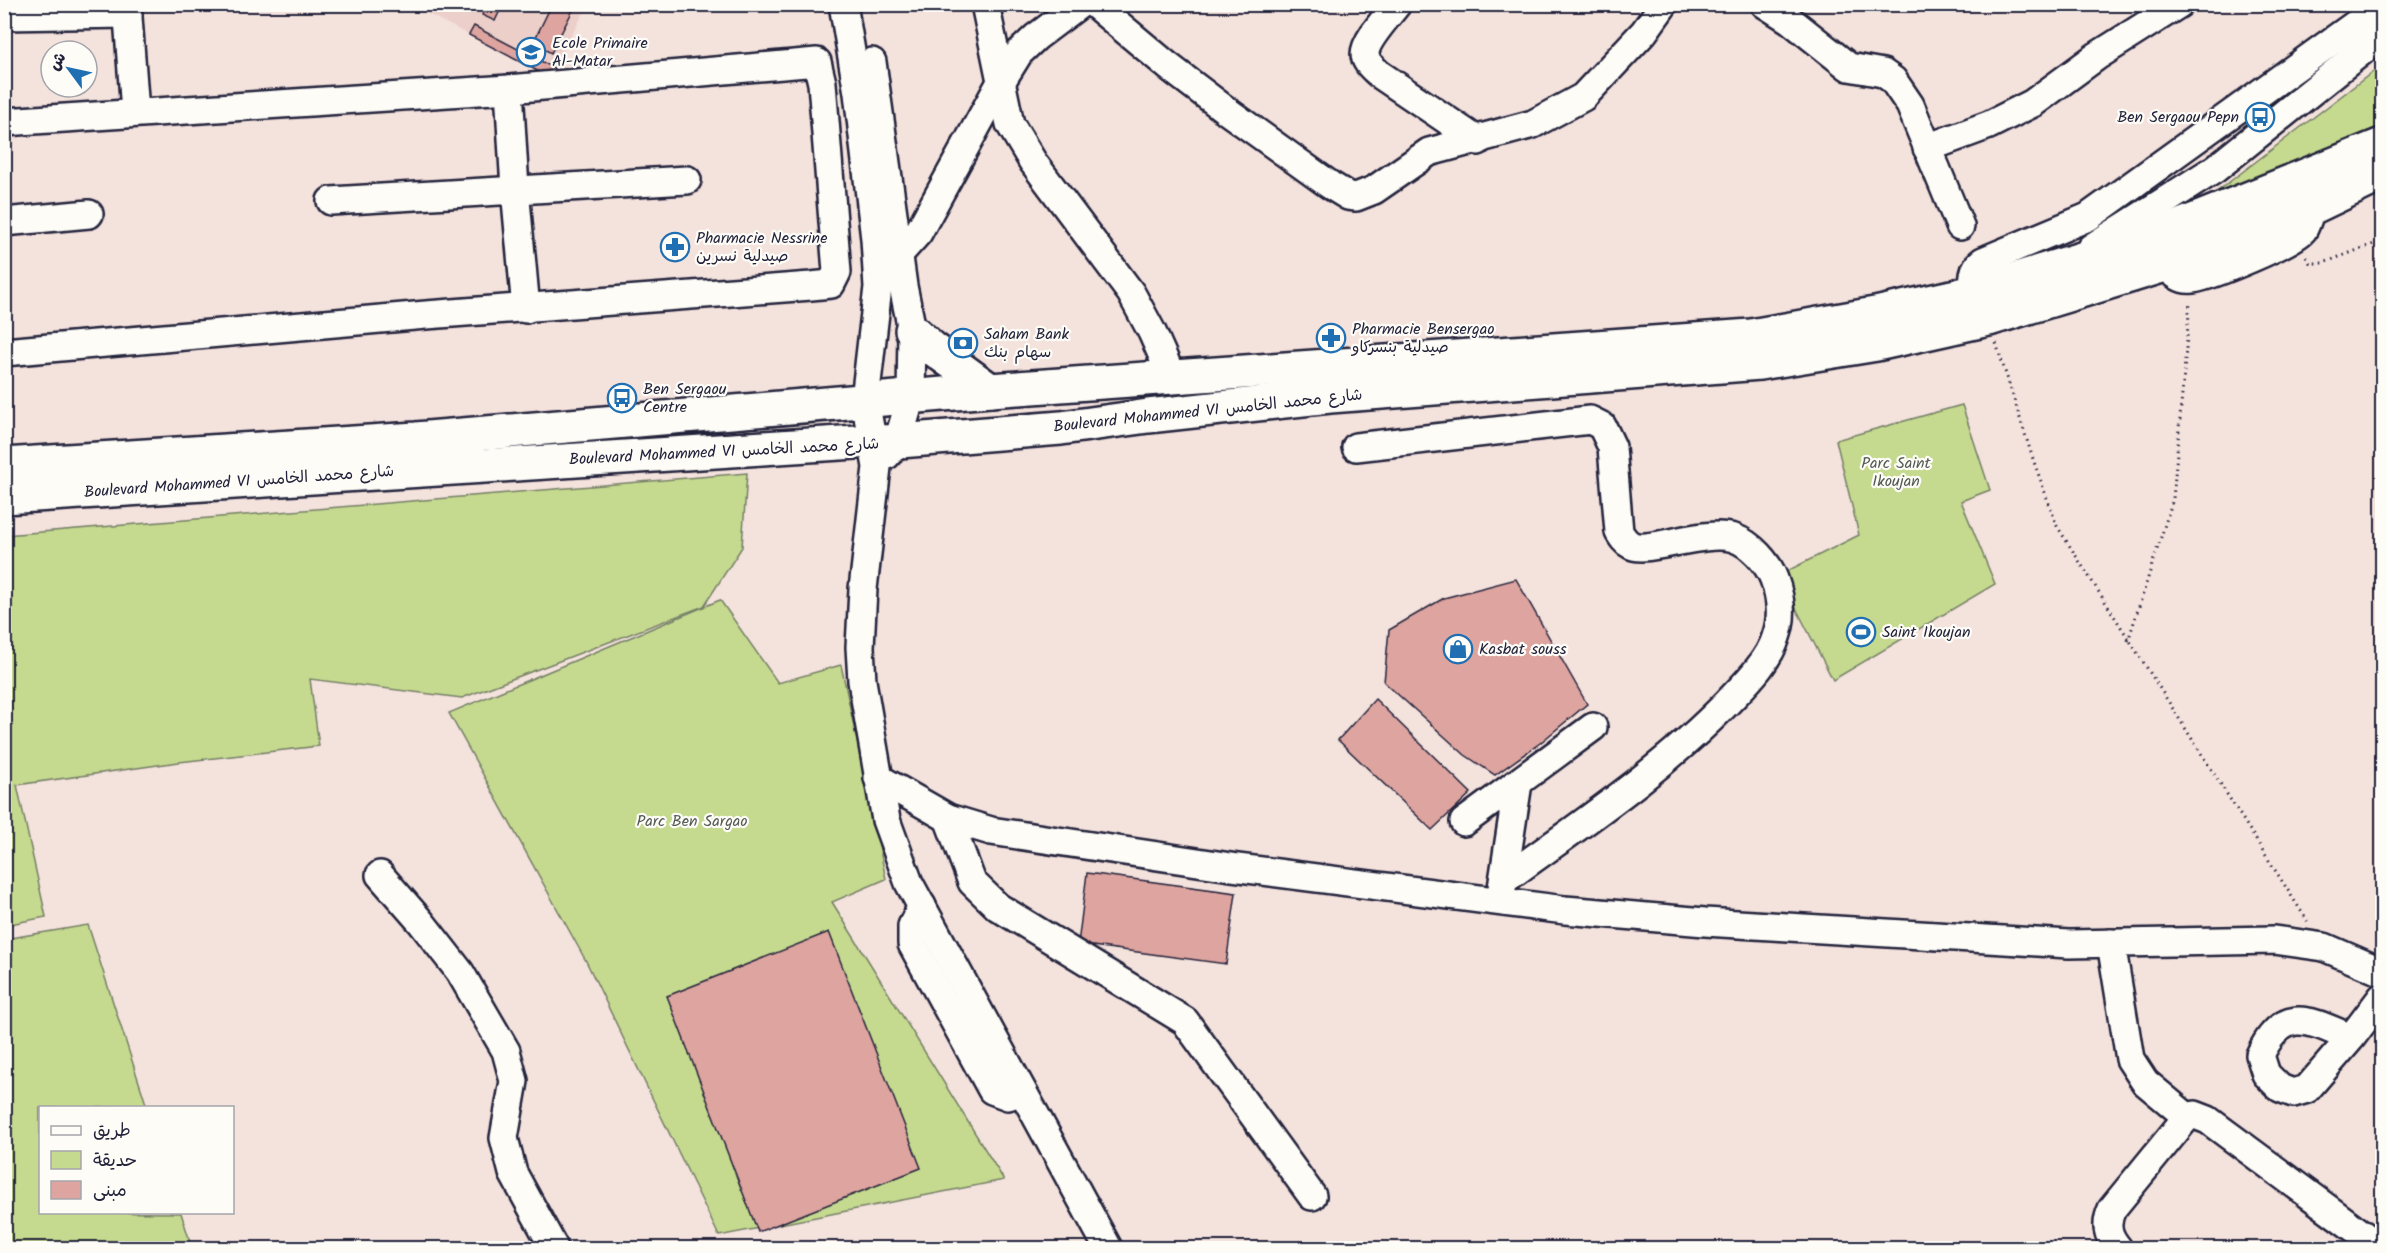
<svg xmlns="http://www.w3.org/2000/svg" width="2387" height="1253" font-family="Kalam,'Playpen Sans Arabic',sans-serif">
	<style>
		.built { fill: #edcfca }
		.green { fill: #c5da8f; stroke: #747e65; stroke-width: 1.5 }
		.building { fill: #dea49f; stroke: #22223b; stroke-width: 1.5 }
		.lines { fill: none; stroke-linecap: round; stroke-linejoin: round }
		.minor-casing { stroke: #22223b; stroke-width: 32 }
		.major-casing { stroke: #22223b; stroke-width: 38 }
		.path { stroke: #22223b; stroke-width: 3; stroke-dasharray: 1.5 4.5; stroke-linecap: butt }
		.minor { stroke: #fdfcf7; stroke-width: 27 }
		.major { stroke: #fdfcf7; stroke-width: 33 }
		.labels { text-anchor: middle; dominant-baseline: central; stroke-width: 4.5; stroke-linejoin: round; paint-order: stroke }
		.poi-label { font-size: 16px; fill: #22223b; stroke: #fdfcf7; text-anchor: start }
		.street-label { font-size: 16px; fill: #22223b; stroke: #fdfcf7 }
		.park-label { font-size: 16px; fill: #535954; stroke: #fdfcf7 }
	</style>
	<rect width="100%" height="100%" fill="#f4e2dd"/>
	<filter id="ink" filterUnits="userSpaceOnUse"><feTurbulence type="fractalNoise" baseFrequency=".0167" numOctaves="2"/><feDisplacementMap in="SourceGraphic" scale="12" xChannelSelector="R" yChannelSelector="G"/><feConvolveMatrix kernelMatrix="1 2 1 2 8 2 1 2 1" color-interpolation-filters="sRGB"/></filter>
	<g filter="url(#ink)">
		<polygon class="built" points="411,5 588,5 549,77"/>
		<g class="green">
			<polygon points="2378,68 2382,71 2382,133 2198,206"/>
			<polygon points="1962,405 1990,490 1961,501 1995,584 1833,680 1779,575 1859,535 1836,440"/>
			<polygon points="747,473 742,547 704,606 462,698 310,679 319,746 179,762 17,785 46,917 5,925 5,535"/>
			<polygon points="720,600 778,683 841,665 886,879 832,902 1004,1180 719,1236 586,961 449,713"/>
			<polygon points="88,925 147,1107 40,1108 40,1212 181,1213 192,1248 5,1248 5,939"/>
		</g>
		<g class="building">
			<polygon points="487,4 503,4 495,21 482,15"/>
			<polygon points="552,4 576,4 551,53 533,43"/>
			<polygon points="474,26 554,68 549,77 469,35"/>
			<polygon points="1516,579 1587,704 1540,743 1495,775 1465,755 1384,682 1389,630 1444,598"/>
			<polygon points="1375,699 1471,793 1432,830 1338,740"/>
			<polygon points="1087,873 1236,893 1226,964 1078,944"/>
			<polygon points="829,932 921,1168 758,1232 667,996"/>
		</g>
		<g class="lines">
			<g class="minor-casing">
				<g id="minor">
					<polyline points="127,4 135,112"/>
					<polyline points="843,4 858,93 875,239 878,287 865,400 877,467 863,589 860,647 862,681 886,820 909,883 1108,1248"/>
					<polyline points="985,4 1010,124 1033,162 1131,293 1152,332 1172,377"/>
					<polyline points="1094,4 1168,66 1227,111 1330,185 1348,196 1356,197 1374,190 1429,152 1533,124 1583,97 1644,32 1664,4"/>
					<path d="M1397,4C1389,15 1365,40 1365,54C1365,62 1373,68 1379,74L1478,141"/>
					<polyline points="1765,4 1790,20 1849,67 1883,73 1893,80 1910,105 1960,226"/>
					<polyline points="4,16 128,14"/>
					<polyline points="872,62 903,286 912,330 911,397 898,441 887,455"/>
					<polyline points="509,89 515,189 526,309"/>
					<polyline points="4,122 509,89 817,62 822,83 837,272 831,284 811,286 426,315 4,352"/>
					<polyline points="1927,148 1989,125 2033,103 2097,56 2179,4"/>
					<polyline points="331,201 687,180"/>
					<polyline points="4,222 89,214"/>
					<polyline points="2091,248 2215,169 2382,35"/>
					<polyline points="900,253 918,233 1001,82 1019,53 1036,37 1080,4"/>
					<path d="M2165,265C2173,273 2181,281 2193,279C2211,276 2293,243 2303,230C2307,224 2309,215 2311,208"/>
					<path d="M1974,292C1973,280 1972,269 1983,261L2088,217L2367,16"/>
					<path d="M1356,447L1590,420L1602,426L1612,447L1619,532C1622,537 1625,542 1631,545C1647,554 1704,529 1734,538C1751,544 1768,563 1774,579C1781,598 1783,618 1776,637C1769,661 1745,684 1728,702C1661,771 1581,824 1504,880"/>
					<polyline points="878,778 948,818 991,831 1231,867 1565,910 1705,922 2069,944 2274,940 2324,947 2382,972"/>
					<polyline points="948,818 972,882 998,907 1185,1021 1312,1196"/>
					<polyline points="1464,822 1593,727"/>
					<polyline points="380,875 421,922 460,972 506,1051 514,1081 504,1138 513,1173 554,1248"/>
					<polyline points="1502,888 1518,783"/>
					<polyline points="922,906 912,926 912,944 992,1090 1008,1096 1022,1091"/>
					<polyline points="2111,943 2130,1059 2145,1082 2187,1117"/>
					<path d="M2351,1038L2307,1089L2293,1093L2280,1088L2266,1074L2260,1055C2284,1004 2310,1021 2351,1038L2382,997"/>
					<path d="M2118,1248C2107,1235 2105,1224 2112,1209L2187,1117L2195,1115L2208,1120L2381,1248"/>
				</g>
			</g>
			<g class="major-casing">
				<g id="major">
					<polyline points="912,330 932,348 990,390"/>
					<polyline points="4,465 416,439 990,390 1751,336 1875,314 1974,292 2153,237 2382,145"/>
					<polyline points="4,497 872,441 887,442 1061,428 1148,416 1330,396 1760,363 1877,344 1989,319 2165,265 2311,208 2382,174"/>
				</g>
			</g>
			<g class="path">
				<polyline points="2306,257 2310,263 2323,263 2382,241"/>
				<polyline points="1996,343 2034,462 2057,526 2308,922"/>
				<polyline points="2128,641 2173,499 2190,302"/>
			</g>
			<use href="#minor" class="minor"/>
			<use href="#major" class="major"/>
		</g>
	</g>
	<defs>
		<g id="school-ring" transform="scale(1.5)"><circle r="9.5" fill="#fdfcf7" stroke="#1f6fb2" stroke-width="1.5"/><path d="M0-5L7-2L0 1L-7-2ZM-4 1L0 2.5L4 1V4Q0 6-4 4Z" fill="#1f6fb2"/></g>
		<g id="bus-ring" transform="scale(1.5)"><circle r="9.5" fill="#fdfcf7" stroke="#1f6fb2" stroke-width="1.5"/><path d="M-5-6H5V4H4V6H2V4H-2V6H-4V4H-5ZM-3.5-4V0h7V-4ZM-3.5 1.2v1.5H-2V1.2ZM2 1.2v1.5H3.5V1.2Z" fill="#1f6fb2"/></g>
		<g id="pharmacy-ring" transform="scale(1.5)"><circle r="9.5" fill="#fdfcf7" stroke="#1f6fb2" stroke-width="1.5"/><path d="M-2-6h4v4h4v4h-4v4h-4v-4h-4v-4h4Z" fill="#1f6fb2"/></g>
		<g id="bank-ring" transform="scale(1.5)"><circle r="9.5" fill="#fdfcf7" stroke="#1f6fb2" stroke-width="1.5"/><path d="M-6-4H6V4H-6ZM0-2.3a2.3 2.3 0 1 0 0 4.6a2.3 2.3 0 1 0 0-4.6Z" fill="#1f6fb2"/></g>
		<g id="stadium-ring" transform="scale(1.5)"><circle r="9.5" fill="#fdfcf7" stroke="#1f6fb2" stroke-width="1.5"/><path d="M0-5a6.5 5 0 1 0 0 10a6.5 5 0 1 0 0-10ZM-3.5-1.8h7v3.6h-7Z" fill="#1f6fb2"/></g>
		<g id="shop-ring" transform="scale(1.5)"><circle r="9.5" fill="#fdfcf7" stroke="#1f6fb2" stroke-width="1.5"/><path d="M-5-2.5h2.3a2.7 3.5 0 0 1 5.4 0H5L5.5 6h-11ZM-1.5-2.5h3a1.5 2.3 0 0 0-3 0Z" fill="#1f6fb2"/></g>
	</defs>
	<g fill-rule="evenodd">
		<use href="#school-ring" x="531" y="52"/>
		<use href="#bus-ring" x="2260" y="117"/>
		<use href="#pharmacy-ring" x="675" y="247"/>
		<use href="#pharmacy-ring" x="1331" y="338"/>
		<use href="#bank-ring" x="963" y="343"/>
		<use href="#bus-ring" x="622" y="398"/>
		<use href="#stadium-ring" x="1861" y="632"/>
		<use href="#shop-ring" x="1458" y="649"/>
	</g>
	<g class="labels">
		<g class="poi-label">
			<text x="552" y="43">Ecole Primaire<tspan x="552" dy="18">Al-Matar</tspan></text>
			<text x="2239" y="117" text-anchor="end">Ben Sergaou Pepn</text>
			<text x="696" y="238">Pharmacie Nessrine<tspan x="696" dy="18">صيدلية نسرين</tspan></text>
			<text x="1352" y="329">Pharmacie Bensergao<tspan x="1352" dy="18">صيدلية بنسركاو</tspan></text>
			<text x="984" y="334">Saham Bank<tspan x="984" dy="18">سهام بنك</tspan></text>
			<text x="643" y="389">Ben Sergaou<tspan x="643" dy="18">Centre</tspan></text>
			<text x="1882" y="632">Saint Ikoujan</text>
			<text x="1479" y="649">Kasbat souss</text>
		</g>
		<g class="street-label">
			<text transform="translate(1208 411) rotate(-6)">Boulevard Mohammed VI شارع محمد الخامس</text>
			<text transform="translate(724 452) rotate(-3)">Boulevard Mohammed VI شارع محمد الخامس</text>
			<text transform="translate(239 482) rotate(-4)">Boulevard Mohammed VI شارع محمد الخامس</text>
		</g>
		<g class="park-label">
			<text x="1896" y="463">Parc Saint<tspan x="1896" dy="18">Ikoujan</tspan></text>
			<text x="692" y="821">Parc Ben Sargao</text>
		</g>
	</g>
	<rect width="2387" height="1253" fill="none" stroke="#fdfcf7" stroke-width="24"/>
	<rect x="12" y="12" width="2363" height="1229" fill="none" stroke="#22223b" stroke-width="2" filter="url(#ink)"/>
	<rect x="39" y="1106" width="195" height="108" fill="#fdfcf7" stroke="#a5a5ac" stroke-width="1.5"/>
	<rect x="51" y="1126" width="30" height="9" fill="#fdfcf7" stroke="#a5a5ac" stroke-width="1.5"/>
	<text x="93" y="1136" font-size="18" fill="#22223b">طريق</text>
	<rect x="51" y="1151" width="30" height="18" fill="#c5da8f" stroke="#a5a5ac" stroke-width="1.5"/>
	<text x="93" y="1166" font-size="18" fill="#22223b">حديقة</text>
	<rect x="51" y="1181" width="30" height="18" fill="#dea49f" stroke="#a5a5ac" stroke-width="1.5"/>
	<text x="93" y="1196" font-size="18" fill="#22223b">مبنى</text>
	<g transform="translate(69 69) rotate(303)"><circle r="28" fill="#fdfcf7" stroke="#a5a5ac" stroke-width="1.5"/>
	<path d="M0-4.5L10 22L0 15L-10 22Z" fill="#1f6fb2"/>
	<text y="-9" font-size="16" font-weight="bold" text-anchor="middle" fill="#22223b">ش</text>
	</g>
</svg>
